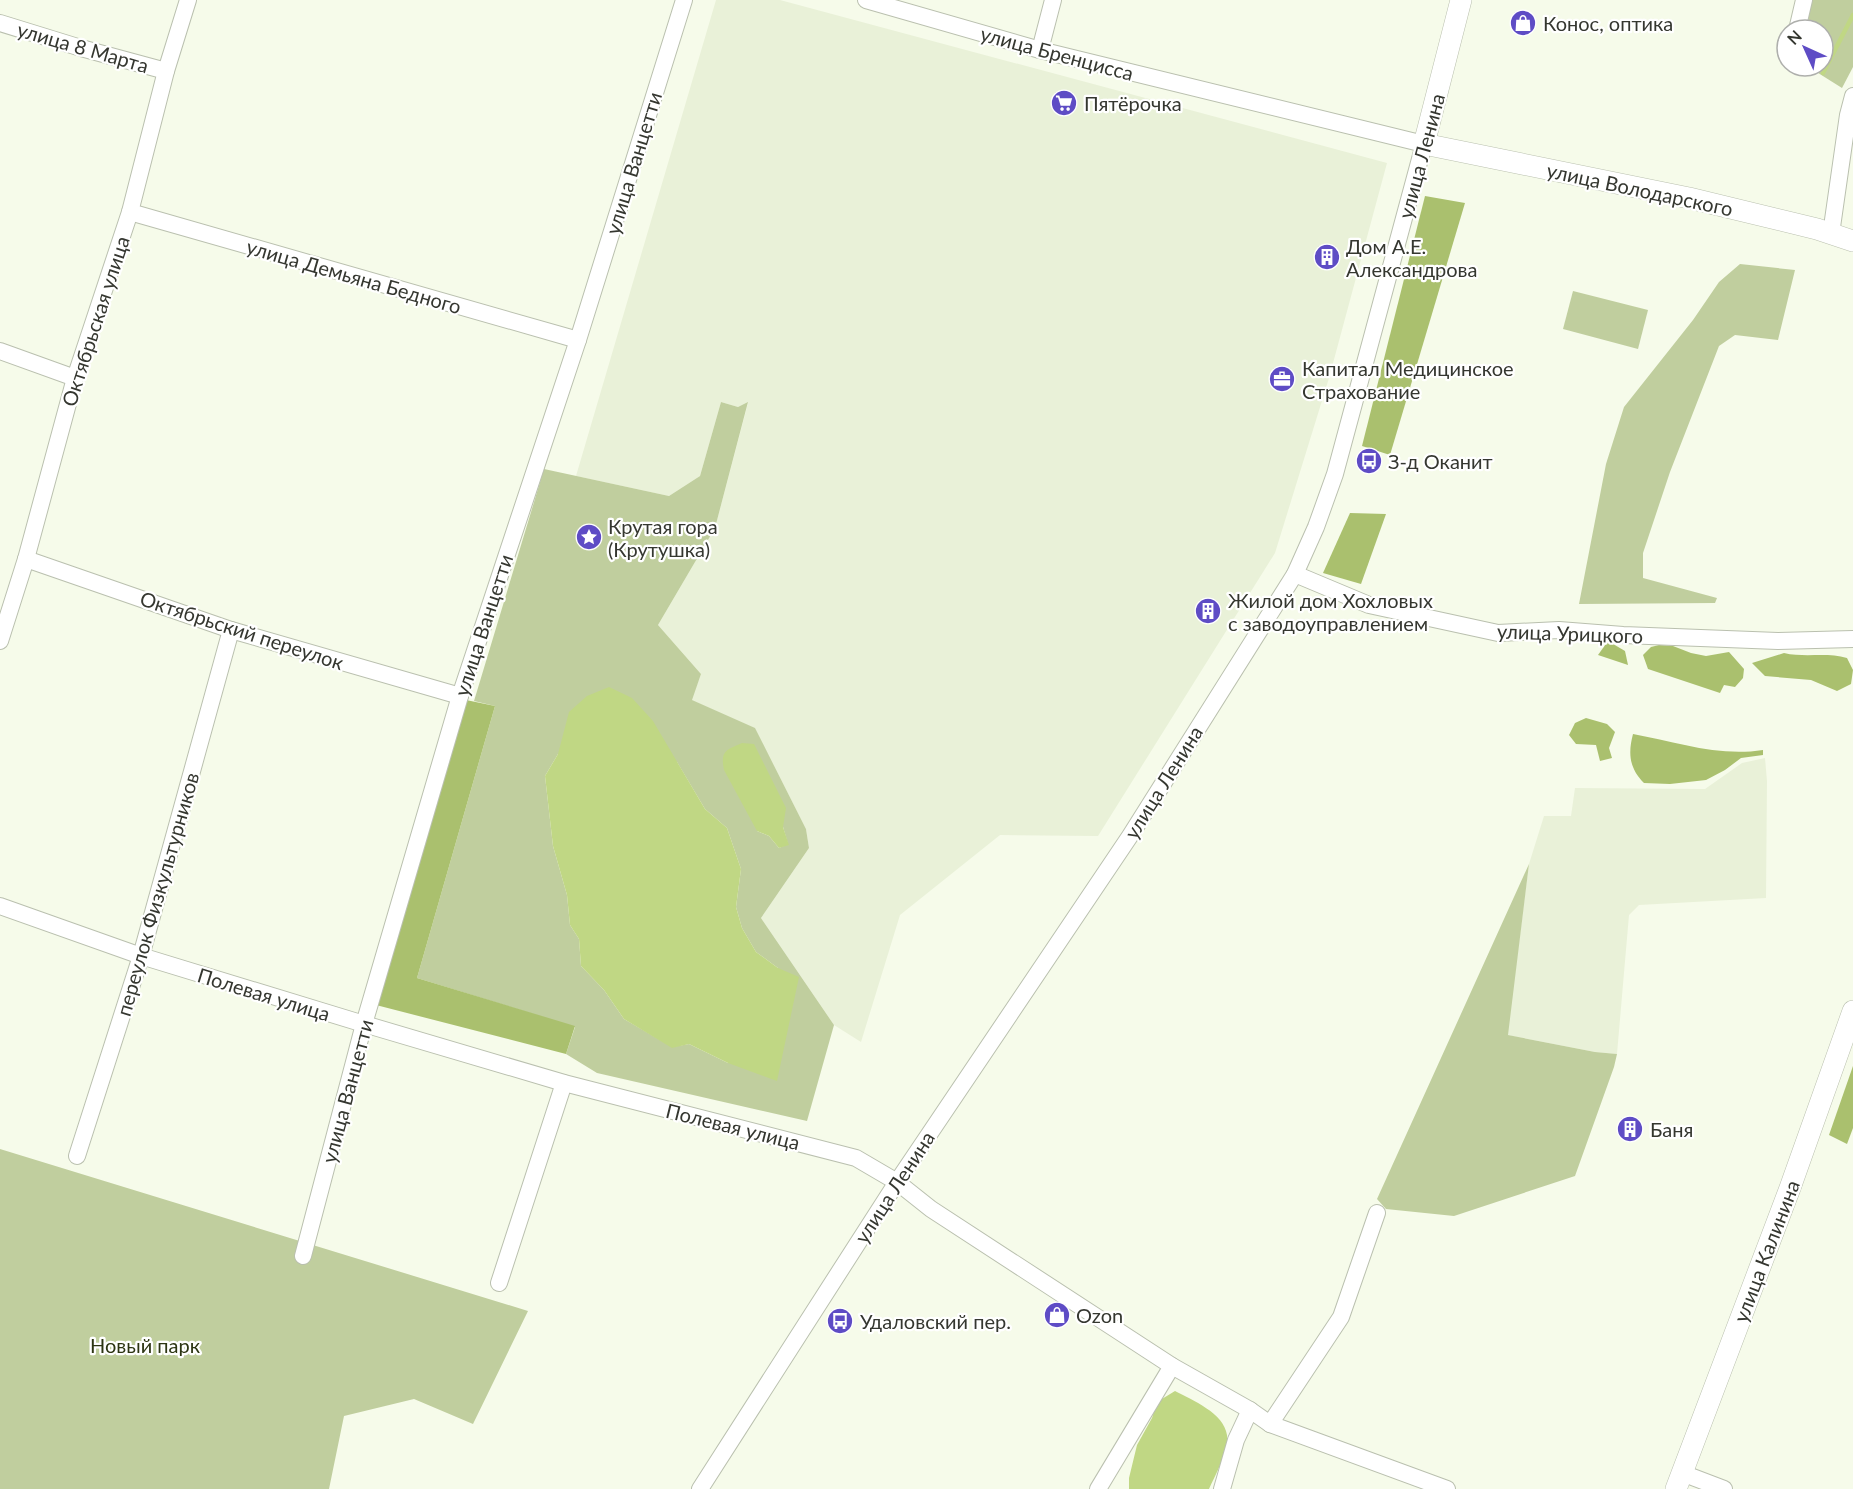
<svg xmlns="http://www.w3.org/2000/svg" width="1853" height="1489" font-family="Lato,sans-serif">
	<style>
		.built { fill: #e9f1d8 }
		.green { fill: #c0ce9e; fill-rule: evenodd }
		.forest { fill: #aac06e }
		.water { fill: #c0d784 }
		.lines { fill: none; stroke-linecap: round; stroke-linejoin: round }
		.stream { stroke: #c0d784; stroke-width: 4.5 }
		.minor-casing { stroke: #bac0af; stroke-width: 18 }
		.major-casing { stroke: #bac0af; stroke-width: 22 }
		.minor { stroke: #fff; stroke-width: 16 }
		.major { stroke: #fff; stroke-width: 21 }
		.labels { text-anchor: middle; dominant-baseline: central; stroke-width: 4.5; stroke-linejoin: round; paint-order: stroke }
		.poi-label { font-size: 20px; fill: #353730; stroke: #fff; text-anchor: start }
		.street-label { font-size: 20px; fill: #353730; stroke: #fff }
		.park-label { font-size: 20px; fill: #2c3512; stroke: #fff }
	</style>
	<rect width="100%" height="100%" fill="#f6fbea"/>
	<g class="built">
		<polygon points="716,0 780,0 1387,163 1329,378 1275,553 1098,836 1000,835 900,915 861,1042 834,1025 761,918 809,848 806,829 755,729 691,700 701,674 658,625 715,528 748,403 738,407 721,402 700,476 669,496 576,476"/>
		<polygon points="1765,758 1767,781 1766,898 1639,905 1629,915 1617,1054 1595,1052 1507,1035 1529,864 1544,816 1571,816 1575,788 1705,789 1742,763"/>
	</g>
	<g class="green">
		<polygon points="1811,0 1853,0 1853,67 1842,88 1807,66 1823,66 1823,30 1807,30"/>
		<polygon points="1740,264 1795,270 1778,340 1735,335 1719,346 1670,472 1643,553 1643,578 1717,598 1715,603 1579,604 1606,464 1624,407 1693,320 1719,282"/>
		<polygon points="1573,291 1648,310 1638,349 1563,329"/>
		<path d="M721,402L738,407L748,402L715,528L658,625L701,674L692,700L755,728L806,829L809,848L761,918L834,1025L807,1121L597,1073L566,1054L575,1027L417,978L495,706L474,701L544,469L669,496L700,476ZM558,754L677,762L705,809L727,828L741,869L736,907L742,928L756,952L778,968L728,1063L689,1044L672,1047L624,1019L604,990L581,966L579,939L570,925L567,895L553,846L545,776ZM783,827L788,844L779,848L769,836L757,831Z"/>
		<polygon points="1529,864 1508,1035 1595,1052 1617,1054 1614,1067 1575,1176 1454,1216 1386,1209 1377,1199"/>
		<polygon points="0,1149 528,1311 473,1424 414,1399 344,1416 329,1489 0,1489"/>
	</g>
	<g class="forest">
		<polygon points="1425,196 1465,203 1390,455 1362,446"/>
		<polygon points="1350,513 1386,514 1361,584 1323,573"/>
		<polygon points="1608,641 1625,651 1628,665 1598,655"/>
		<polygon points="1659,645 1673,646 1691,653 1706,656 1729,652 1744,669 1743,678 1735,687 1724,685 1720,693 1648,669 1643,655 1651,647"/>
		<path d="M1784,653C1805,658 1827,652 1847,658L1853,670L1851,684L1837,691L1811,680L1765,676L1752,663Z"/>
		<polygon points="466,700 495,706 417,978 575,1026 566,1054 376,1005"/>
		<polygon points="1586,718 1607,724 1615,732 1609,748 1612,758 1600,761 1596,745 1576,744 1569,735 1575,723"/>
		<path d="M1633,734C1677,742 1718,757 1763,750V755L1741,758L1725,770L1706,780L1670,784L1644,783C1629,768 1628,753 1633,734Z"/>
		<polygon points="1853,1066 1853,1128 1847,1144 1829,1135"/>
	</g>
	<g class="water">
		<polygon points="609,687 632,698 653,721 705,809 727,828 741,869 736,907 742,928 756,952 778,968 799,977 777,1081 728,1063 689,1044 672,1048 624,1019 604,990 581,966 579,939 570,925 567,895 553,846 545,776 558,754 569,712 587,696"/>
		<path d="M742,743L754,744L786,808L783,827L789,845L779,848L769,836L757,831L724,770C720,751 726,750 742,743Z"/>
		<path d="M1175,1391C1192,1400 1224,1413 1227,1435C1229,1450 1215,1476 1209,1489H1129V1478L1137,1445L1152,1418L1157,1402Z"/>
	</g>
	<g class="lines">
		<polyline class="stream" points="1823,73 1853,15"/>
		<g class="minor-casing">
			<g id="minor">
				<polyline points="0,23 81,48 166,71"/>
				<polyline points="1797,30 1804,0"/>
				<polyline points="1040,50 1053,0"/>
				<polyline points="130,212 578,340"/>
				<polyline points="1831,234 1848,115 1853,96"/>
				<polyline points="0,351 75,378"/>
				<polyline points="26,559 231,630 460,696"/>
				<polyline points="1295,574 1369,605 1498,633 1559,630 1623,635 1778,641 1853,639"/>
				<polyline points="0,641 26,559 75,378 130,212 166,71 188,0"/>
				<polyline points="0,906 141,956 364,1024 564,1083 856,1158 897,1182 931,1209 1172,1366 1250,1410 1270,1424 1447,1489"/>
				<polyline points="77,1156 141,956 231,630"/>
				<polyline points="303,1256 364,1024 460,696 578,340 684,0"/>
				<polyline points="499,1283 564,1083"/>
				<polyline points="1270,1424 1341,1317 1377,1213"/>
				<polyline points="1682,1473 1724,1489"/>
				<polyline points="700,1489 897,1182 1130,836 1295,574 1316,527 1335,474 1424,144 1040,50 866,0"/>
				<polyline points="1098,1489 1172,1366"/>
				<polyline points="1222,1489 1236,1440 1250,1410"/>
			</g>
		</g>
		<g class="major-casing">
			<g id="major">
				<polyline points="1461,0 1424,144 1689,198 1817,229 1853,241"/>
				<polyline points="1676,1489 1790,1188 1853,1011"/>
			</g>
		</g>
		<use href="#minor" class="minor"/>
		<use href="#major" class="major"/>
	</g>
	<defs>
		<g id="shop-disc" transform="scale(1.35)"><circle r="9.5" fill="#5e4cc5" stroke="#fff"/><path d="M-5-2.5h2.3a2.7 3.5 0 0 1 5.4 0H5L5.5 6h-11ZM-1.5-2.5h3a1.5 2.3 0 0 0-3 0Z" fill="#fff"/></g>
		<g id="supermarket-disc" transform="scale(1.35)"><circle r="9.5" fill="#5e4cc5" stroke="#fff"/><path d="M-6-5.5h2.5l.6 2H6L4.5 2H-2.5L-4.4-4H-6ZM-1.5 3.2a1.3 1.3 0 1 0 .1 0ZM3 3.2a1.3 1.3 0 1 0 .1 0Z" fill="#fff"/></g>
		<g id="building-disc" transform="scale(1.35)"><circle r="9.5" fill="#5e4cc5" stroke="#fff"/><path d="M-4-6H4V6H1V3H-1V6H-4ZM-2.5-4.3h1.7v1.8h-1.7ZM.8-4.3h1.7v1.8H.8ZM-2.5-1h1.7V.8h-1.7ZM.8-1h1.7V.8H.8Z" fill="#fff"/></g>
		<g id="office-disc" transform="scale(1.35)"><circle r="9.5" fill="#5e4cc5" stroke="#fff"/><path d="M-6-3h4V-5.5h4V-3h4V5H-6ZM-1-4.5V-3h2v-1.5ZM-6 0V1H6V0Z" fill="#fff"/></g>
		<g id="bus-disc" transform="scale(1.35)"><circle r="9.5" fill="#5e4cc5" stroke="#fff"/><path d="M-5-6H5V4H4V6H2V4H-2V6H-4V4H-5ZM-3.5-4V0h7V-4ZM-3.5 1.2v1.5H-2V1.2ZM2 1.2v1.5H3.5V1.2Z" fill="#fff"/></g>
		<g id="sight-disc" transform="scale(1.35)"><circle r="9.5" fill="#5e4cc5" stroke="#fff"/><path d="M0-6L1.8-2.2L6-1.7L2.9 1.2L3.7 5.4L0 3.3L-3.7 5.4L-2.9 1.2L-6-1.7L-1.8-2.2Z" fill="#fff"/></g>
	</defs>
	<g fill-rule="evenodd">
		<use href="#shop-disc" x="1523" y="23"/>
		<use href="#supermarket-disc" x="1064" y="103"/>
		<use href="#building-disc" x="1327" y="257"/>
		<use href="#office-disc" x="1282" y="379"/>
		<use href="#bus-disc" x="1369" y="461"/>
		<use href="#sight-disc" x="589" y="537"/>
		<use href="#building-disc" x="1208" y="611"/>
		<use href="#building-disc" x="1630" y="1129"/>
		<use href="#shop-disc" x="1057" y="1315"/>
		<use href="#bus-disc" x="840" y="1321"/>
	</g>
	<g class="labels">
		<g class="poi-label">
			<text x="1543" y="23">Конос, оптика</text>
			<text x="1084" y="103">Пятёрочка</text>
			<text x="1346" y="246">Дом А.Е.<tspan x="1346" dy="23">Александрова</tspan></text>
			<text x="1302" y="368">Капитал Медицинское<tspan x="1302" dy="23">Страхование</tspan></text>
			<text x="1388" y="461">З-д Оканит</text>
			<text x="608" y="526">Крутая гора<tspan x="608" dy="23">(Крутушка)</tspan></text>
			<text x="1228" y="600">Жилой дом Хохловых<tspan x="1228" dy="23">с заводоуправлением</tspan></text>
			<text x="1650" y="1129">Баня</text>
			<text x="1076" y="1315">Ozon</text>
			<text x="860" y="1321">Удаловский пер.</text>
		</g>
		<g class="street-label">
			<text transform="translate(83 47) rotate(16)">улица 8 Марта</text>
			<text transform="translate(1057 53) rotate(15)">улица Бренцисса</text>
			<text transform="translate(1421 156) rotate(-75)">улица Ленина</text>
			<text transform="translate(633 163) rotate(-73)">улица Ванцетти</text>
			<text transform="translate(1640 189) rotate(12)">улица Володарского</text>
			<text transform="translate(354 276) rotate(16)">улица Демьяна Бедного</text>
			<text transform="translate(95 321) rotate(-72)">Октябрьская улица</text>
			<text transform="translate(483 625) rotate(-72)">улица Ванцетти</text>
			<text transform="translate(242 630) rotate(18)">Октябрьский переулок</text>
			<text transform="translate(1570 633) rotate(2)">улица Урицкого</text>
			<text transform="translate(1163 782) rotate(-58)">улица Ленина</text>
			<text transform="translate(157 894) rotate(-74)">переулок Физкультурников</text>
			<text transform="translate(264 994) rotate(17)">Полевая улица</text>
			<text transform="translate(347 1091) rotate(-75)">улица Ванцетти</text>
			<text transform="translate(733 1126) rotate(14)">Полевая улица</text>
			<text transform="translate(894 1187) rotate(-57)">улица Ленина</text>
			<text transform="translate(1766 1251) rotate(-69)">улица Калинина</text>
		</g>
		<g class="park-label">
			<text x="145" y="1345">Новый парк</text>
		</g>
	</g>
	<g transform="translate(1805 48) rotate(315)"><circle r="28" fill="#ffffff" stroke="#aeafac" stroke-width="1.5"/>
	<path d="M0-4.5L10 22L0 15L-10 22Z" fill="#5e4cc5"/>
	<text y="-9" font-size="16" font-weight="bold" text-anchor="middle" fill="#353730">N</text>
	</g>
</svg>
